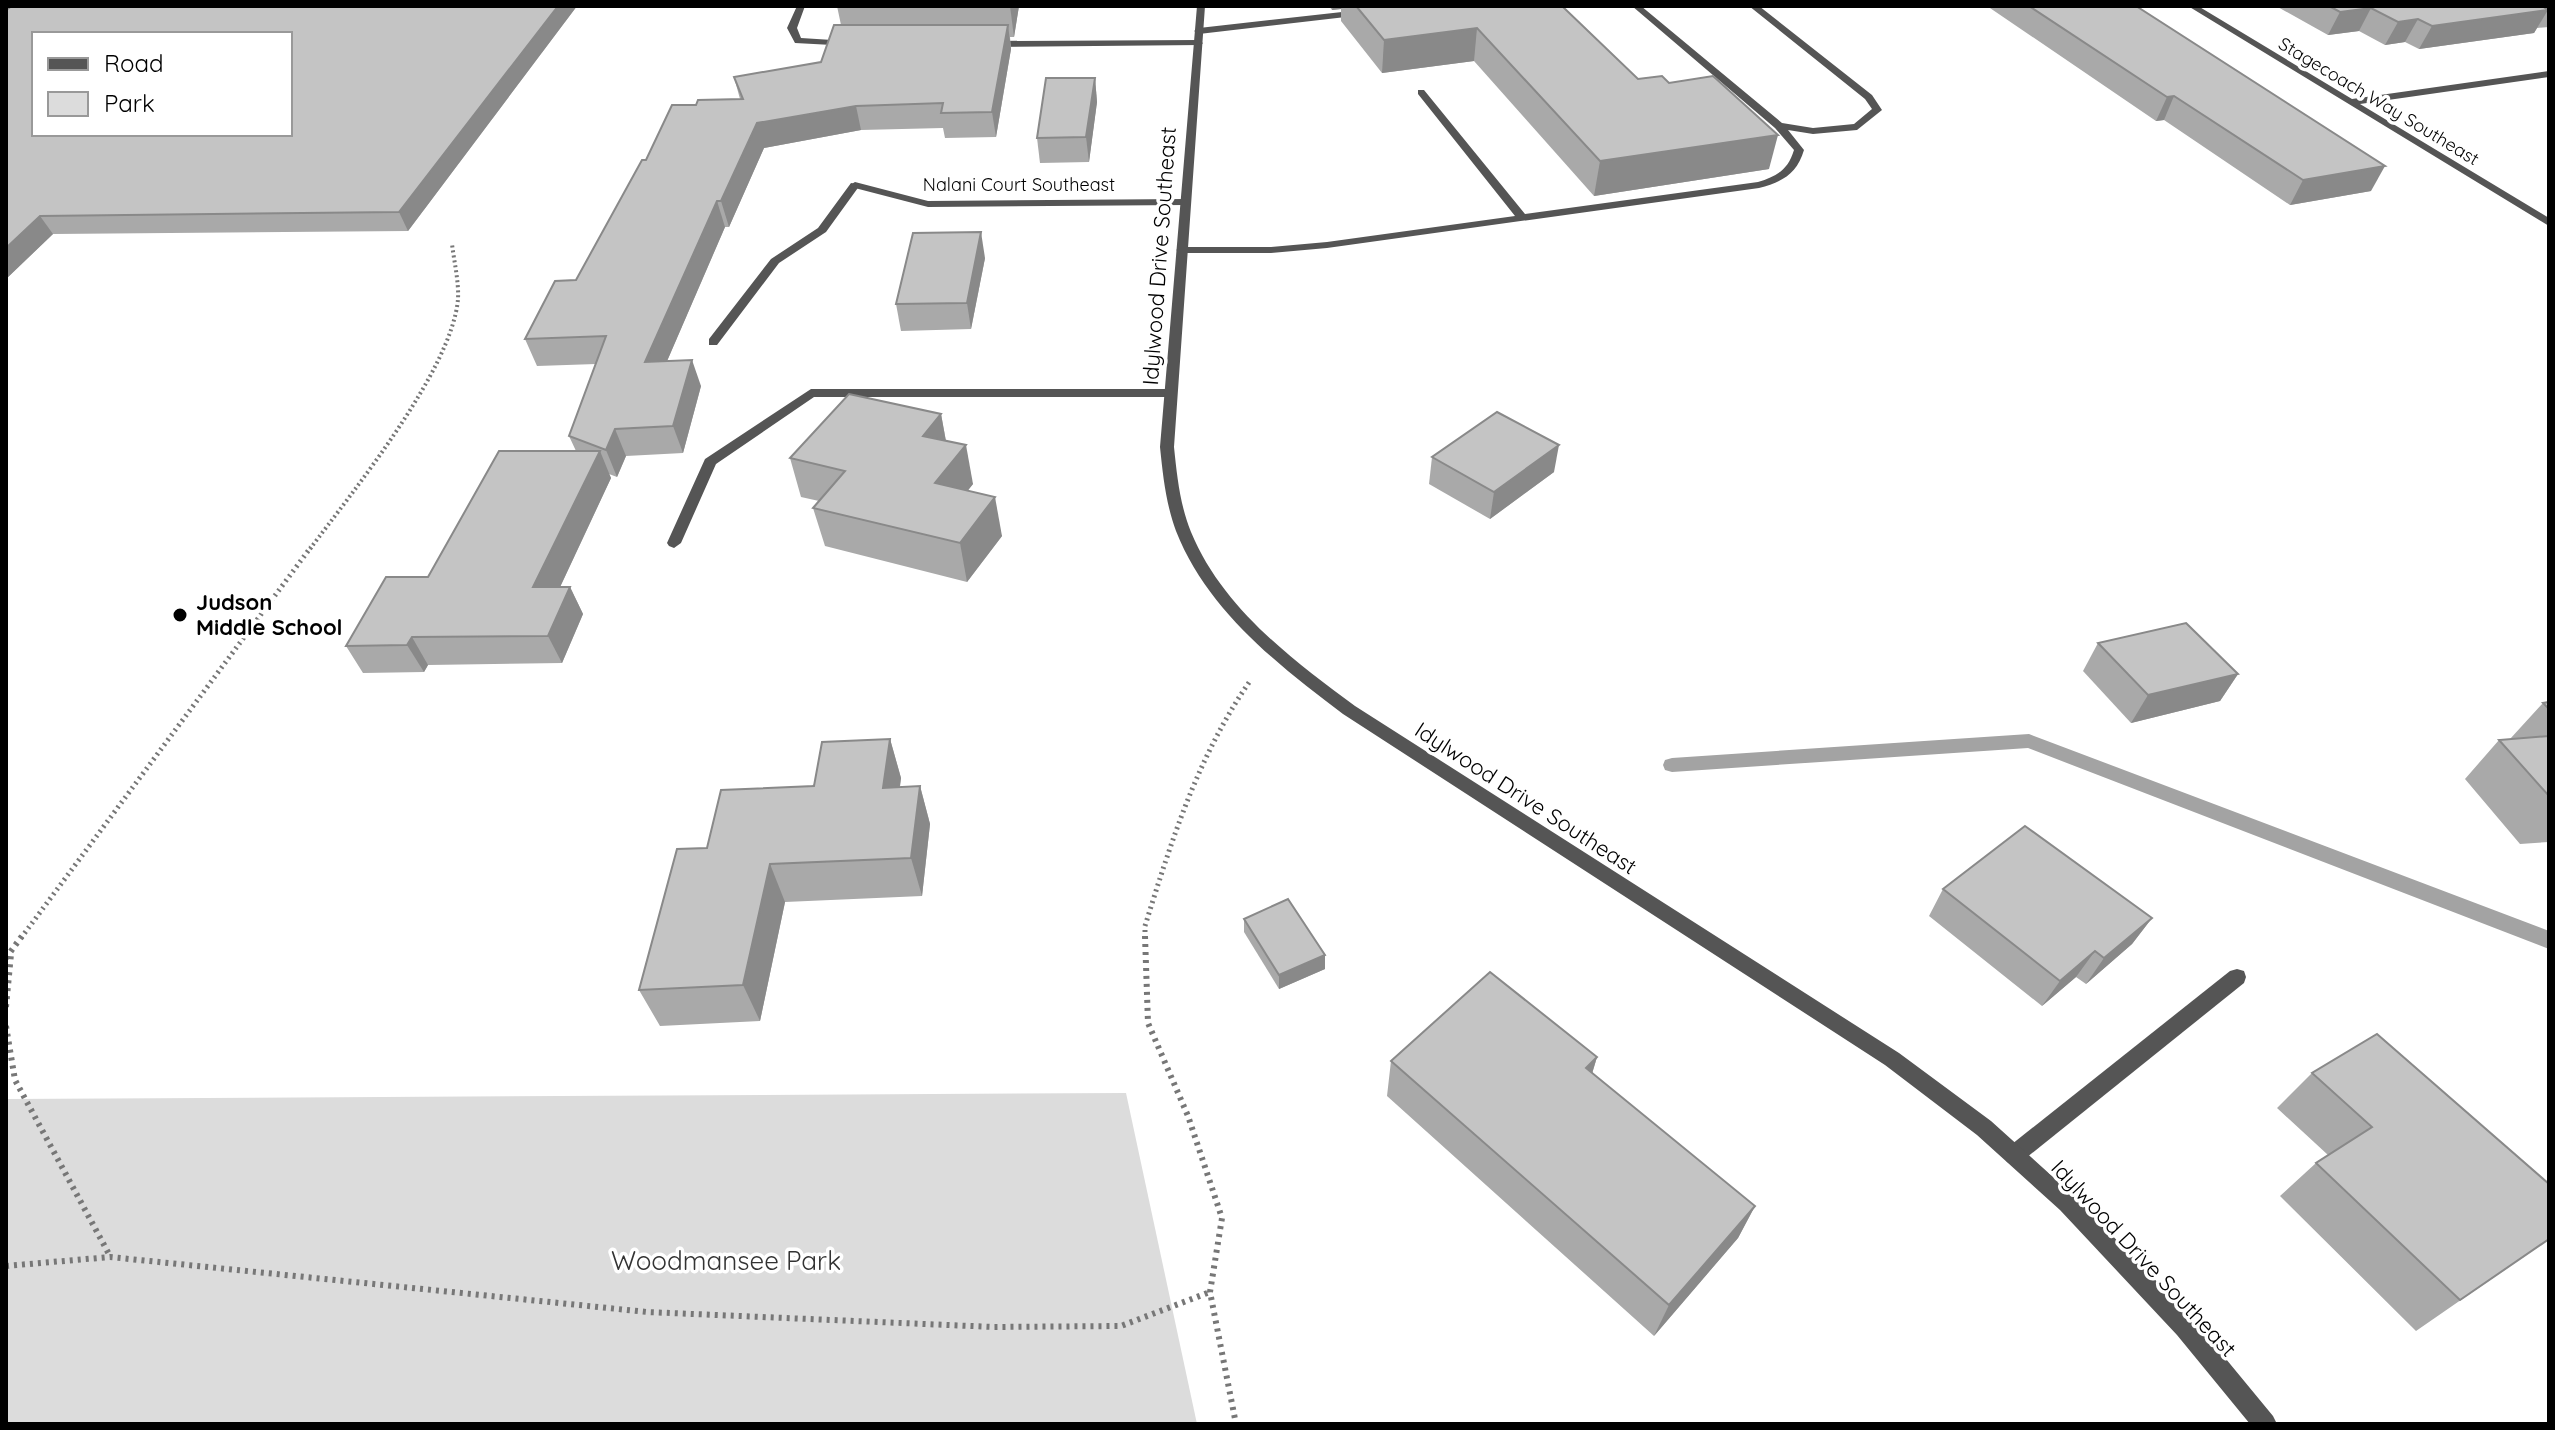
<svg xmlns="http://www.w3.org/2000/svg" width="2555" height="1430" font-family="Quicksand,sans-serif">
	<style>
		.green { fill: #dcdcdc }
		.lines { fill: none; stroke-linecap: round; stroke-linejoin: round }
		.stream { fill: #a3a3a3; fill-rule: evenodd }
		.path-far2 { stroke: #777; stroke-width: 4; stroke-dasharray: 2 3; stroke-linecap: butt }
		.path-far1 { stroke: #777; stroke-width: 5; stroke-dasharray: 2 4; stroke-linecap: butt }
		.path { stroke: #777; stroke-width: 6; stroke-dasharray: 3 5; stroke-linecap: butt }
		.service { fill: #555; fill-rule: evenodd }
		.minor { fill: #555; fill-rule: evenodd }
		.tertiary { fill: #555; fill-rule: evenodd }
		.wall { fill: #a9a9a9 }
		.shaded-wall { fill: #898989 }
		.building { fill: #c4c4c4; stroke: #898989; stroke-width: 2; fill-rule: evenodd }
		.poi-dot { fill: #000; stroke: #fff; stroke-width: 3 }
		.labels { text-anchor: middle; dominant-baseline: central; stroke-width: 7; stroke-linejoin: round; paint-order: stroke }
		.far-street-label { font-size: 18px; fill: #000; stroke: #fff }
		.street-label { font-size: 22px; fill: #000; stroke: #fff }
		.poi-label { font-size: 22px; font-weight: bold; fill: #000; stroke: #fff; text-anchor: start }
		.near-park-label { font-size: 26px; fill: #333; stroke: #fff }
	</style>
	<rect width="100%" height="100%" fill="#fff"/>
	<polygon class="green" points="1126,1093 1197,1424 6,1424 6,1099"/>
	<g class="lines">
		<polygon class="stream" points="2029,734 2549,931 2549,949 2028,748 1672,772 1665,770 1663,765 1665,760 1672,758"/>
		<path class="path-far2" d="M310,549C353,491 452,370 458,299C459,282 454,261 452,244"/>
		<g class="path-far1">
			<polyline points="21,938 311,547"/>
			<path d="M1145,938V926C1172,839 1198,756 1250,681"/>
		</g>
		<g class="path">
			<polyline points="1145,936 1148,1023 1188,1116 1222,1218 1210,1292 1236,1424"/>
			<polyline points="6,958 22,936"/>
			<polyline points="6,1007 11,954"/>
			<polyline points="6,1026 15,1080 110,1256"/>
			<polyline points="6,1266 110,1257 647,1312 994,1327 1121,1326 1210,1292"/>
		</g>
		<g class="service">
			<polygon points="797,6 805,6 797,28 801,38 848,41 851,42 851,46 795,43 787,28"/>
			<path d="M1632,6H1641L1782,123L1813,128L1854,124L1872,109L1865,99L1749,6H1759L1872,95L1882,110L1857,130L1813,134L1788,130L1804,150C1797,174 1782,182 1759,188L1327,248L1271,253H1182L1176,250L1182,247H1271L1327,242L1515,216L1418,94V90H1424L1525,214L1758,182C1777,176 1788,170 1794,150L1775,128Z"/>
			<polygon points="1360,10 1365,13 1363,15 1199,34 1194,31 1199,28"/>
			<polygon points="1198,40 1203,43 1201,45 991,47 986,44 991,41"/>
			<polygon points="851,183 860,185 826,232 779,263 717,345 709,345 709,339 771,259 818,228"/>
			<polygon points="811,389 1171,389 1177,393 1171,397 814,397 716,464 681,543 674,548 669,546 667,543 705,459"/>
			<polygon points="2237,969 2244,971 2246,977 2244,983 2021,1162 2014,1164 2007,1162 2004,1155 2007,1148 2230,971"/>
		</g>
		<g class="minor">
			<polygon points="2188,6 2198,6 2352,99 2549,71 2549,77 2360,104 2549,218 2549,226"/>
			<polygon points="855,182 928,201 1185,199 1190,202 1185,205 928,207 851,187 850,185"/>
		</g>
		<path class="tertiary" d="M1197,6H1205L1174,447C1177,476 1180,505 1191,532C1222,607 1291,659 1355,706L1899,1053L1991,1121L2074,1196L2193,1319L2273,1416L2277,1424H2250L2177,1335L2060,1210L1977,1135L1885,1065L1343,714C1278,665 1207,610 1176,531C1166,504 1163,476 1160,447Z"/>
	</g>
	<g class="wall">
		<polygon points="6,6 577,6 408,231 53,234 6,279"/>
		<polygon points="837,6 1019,6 1014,37 1010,37 1011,49 996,137 945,138 943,128 861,130 764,148 729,227 725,227 667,361 701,386 683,453 626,456 617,477 609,474 611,478 560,587 570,587 583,614 562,663 428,665 424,672 363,673 346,646 576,451 569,436 596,364 537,366 525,339 576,280 646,160 696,105 740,99 734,77 821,62 841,25"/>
		<polygon points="1329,6 1562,6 1638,79 1669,83 1769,169 1594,196 1474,61 1382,73 1341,21 1341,9 1332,10"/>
		<polygon points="1987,6 2136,6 2371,191 2290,205 2164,120 2156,121"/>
		<polygon points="2276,6 2549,6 2549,27 2537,28 2534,33 2419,49 2405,42 2385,45 2359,31 2328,35"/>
		<polygon points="1095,78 1097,102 1089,162 1040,163 1037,138"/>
		<polygon points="985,258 971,329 901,331 896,304"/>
		<polygon points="941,414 946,441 973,484 968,490 1002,536 967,582 825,546 813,508 819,501 801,497 790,458"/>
		<polygon points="1432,457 1554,472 1490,519 1429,484"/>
		<polygon points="2098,643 2238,674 2220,701 2131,723 2083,671"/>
		<polygon points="2549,702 2549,842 2520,844 2465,779 2499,740 2510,739 2543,703"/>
		<polygon points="890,739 901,778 900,787 920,786 930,824 922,896 785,902 760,1021 660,1026 639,990 707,848"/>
		<polygon points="1943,889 2152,918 2132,944 2086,984 2076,977 2042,1006 1929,916"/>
		<polygon points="1244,919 1325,955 1325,969 1279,989 1244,932"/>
		<polygon points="1597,1057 1592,1074 1755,1206 1738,1238 1654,1336 1387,1096 1391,1061"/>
		<polygon points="2312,1073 2549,1239 2416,1331 2280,1196 2316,1163 2328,1155 2277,1108"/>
	</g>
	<g class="shaded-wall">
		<polygon points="558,6 577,6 408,231 399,212"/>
		<polygon points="1010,6 1019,6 1014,37"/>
		<polygon points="1333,6 1342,6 1341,9 1332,10"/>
		<polygon points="2371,8 2359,31 2328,35 2340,12"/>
		<polygon points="2548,10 2534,33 2419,49 2432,26"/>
		<polygon points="2418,19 2405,42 2385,45 2398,22"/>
		<polygon points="1008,25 1011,49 996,137 992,112"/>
		<polygon points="1477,28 1474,61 1382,73 1384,40"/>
		<polygon points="1095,78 1097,102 1089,162 1086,137"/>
		<polygon points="2174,96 2164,120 2156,121 2167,97"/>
		<polygon points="856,106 861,130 764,148 729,227 721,201 757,123"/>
		<polygon points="1778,135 1769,169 1594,196 1600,161"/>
		<polygon points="2385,166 2371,191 2290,205 2303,180"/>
		<polygon points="717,201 725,227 655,389 645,362"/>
		<polygon points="40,216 53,234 6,279 6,248"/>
		<polygon points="981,232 985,258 971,329 967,303"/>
		<polygon points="692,360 701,386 683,453 673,426"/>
		<polygon points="941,414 948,453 923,436"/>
		<polygon points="615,429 626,456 617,477 606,450"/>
		<polygon points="966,445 973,484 943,522 935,483"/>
		<polygon points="1559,445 1554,472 1490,519 1494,492"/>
		<polygon points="600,451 611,478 547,615 533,587"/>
		<polygon points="995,497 1002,536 967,582 960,543"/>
		<polygon points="570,587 583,614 562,663 548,636"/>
		<polygon points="412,637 428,665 424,672 407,645"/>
		<polygon points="2238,674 2220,701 2131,723 2148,695"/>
		<polygon points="890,739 901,778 894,826 883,788"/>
		<polygon points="920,786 930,824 922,896 911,858"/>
		<polygon points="770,864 785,902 760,1021 743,985"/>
		<polygon points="2152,918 2132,944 2086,984 2104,958"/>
		<polygon points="2095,951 2076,977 2042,1006 2060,981"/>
		<polygon points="1325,955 1325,969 1279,989 1279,975"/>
		<polygon points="1597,1057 1586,1093 1586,1068"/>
		<polygon points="1755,1206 1738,1238 1654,1336 1669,1305"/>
	</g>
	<g class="building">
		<path d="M12,6H558L399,212L40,216L6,248V10ZM34,34H290V134H34Z"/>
		<polygon points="1356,6 1562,6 1638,79 1662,76 1669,83 1713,76 1778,135 1600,161 1477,28 1384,40"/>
		<polygon points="2029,6 2136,6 2385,166 2303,180 2174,96 2167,97"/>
		<polygon points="2329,6 2542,6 2548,10 2432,26 2418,19 2398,22 2371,8 2340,12"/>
		<polygon points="834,25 1008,25 992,112 941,113 943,103 856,106 757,123 721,201 717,201 645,362 692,360 673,426 615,429 606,450 569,436 606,336 525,339 555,281 576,280 642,160 646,160 672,105 696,105 698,100 743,99 734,77 821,62"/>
		<polygon points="1046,78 1095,78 1086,137 1037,138"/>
		<polygon points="981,232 967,303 896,304 913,233"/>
		<polygon points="849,394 941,414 923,436 966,445 935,483 995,497 960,543 813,508 845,471 790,458"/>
		<polygon points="1497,412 1559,445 1494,492 1432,457"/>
		<polygon points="499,451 600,451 533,587 570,587 548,636 412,637 407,645 346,646 386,577 428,577"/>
		<polygon points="2186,623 2238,674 2148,695 2098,643"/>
		<polygon points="2549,702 2549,709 2543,703"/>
		<polygon points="2549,736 2549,796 2499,740"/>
		<polygon points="890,739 883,788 920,786 911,858 770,864 743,985 639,990 677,849 707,848 721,790 814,786 822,742"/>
		<polygon points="2025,826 2152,918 2104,958 2095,951 2060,981 1943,889"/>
		<polygon points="1288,899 1325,955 1279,975 1244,919"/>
		<polygon points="1490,972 1597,1057 1586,1068 1755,1206 1669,1305 1391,1061"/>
		<polygon points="2377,1034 2549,1184 2549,1239 2460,1300 2316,1163 2372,1127 2312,1073"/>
	</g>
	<circle class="poi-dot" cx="180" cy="615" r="8"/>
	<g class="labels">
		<g class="far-street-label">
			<text transform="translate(2379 101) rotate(31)">Stagecoach Way Southeast</text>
			<text x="1019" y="184">Nalani Court Southeast</text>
		</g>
		<g class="street-label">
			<text transform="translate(1159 256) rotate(-86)">Idylwood Drive Southeast</text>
			<text transform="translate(1526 798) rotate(33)">Idylwood Drive Southeast</text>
			<text transform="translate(2144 1258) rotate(47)">Idylwood Drive Southeast</text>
		</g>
		<g class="poi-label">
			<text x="196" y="602">Judson<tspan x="196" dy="25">Middle School</tspan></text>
		</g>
		<g class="near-park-label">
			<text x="726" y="1260">Woodmansee Park</text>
		</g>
	</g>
	<rect width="2555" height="1430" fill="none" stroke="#000000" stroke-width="16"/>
	<rect x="32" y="32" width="260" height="104" fill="#ffffff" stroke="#999999" stroke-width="2"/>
	<rect x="48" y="58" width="40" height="12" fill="#555555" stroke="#999999" stroke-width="2"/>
	<text x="104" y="72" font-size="24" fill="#000000">Road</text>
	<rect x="48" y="92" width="40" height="24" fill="#dcdcdc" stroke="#999999" stroke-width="2"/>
	<text x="104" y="112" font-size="24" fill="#000000">Park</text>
</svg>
